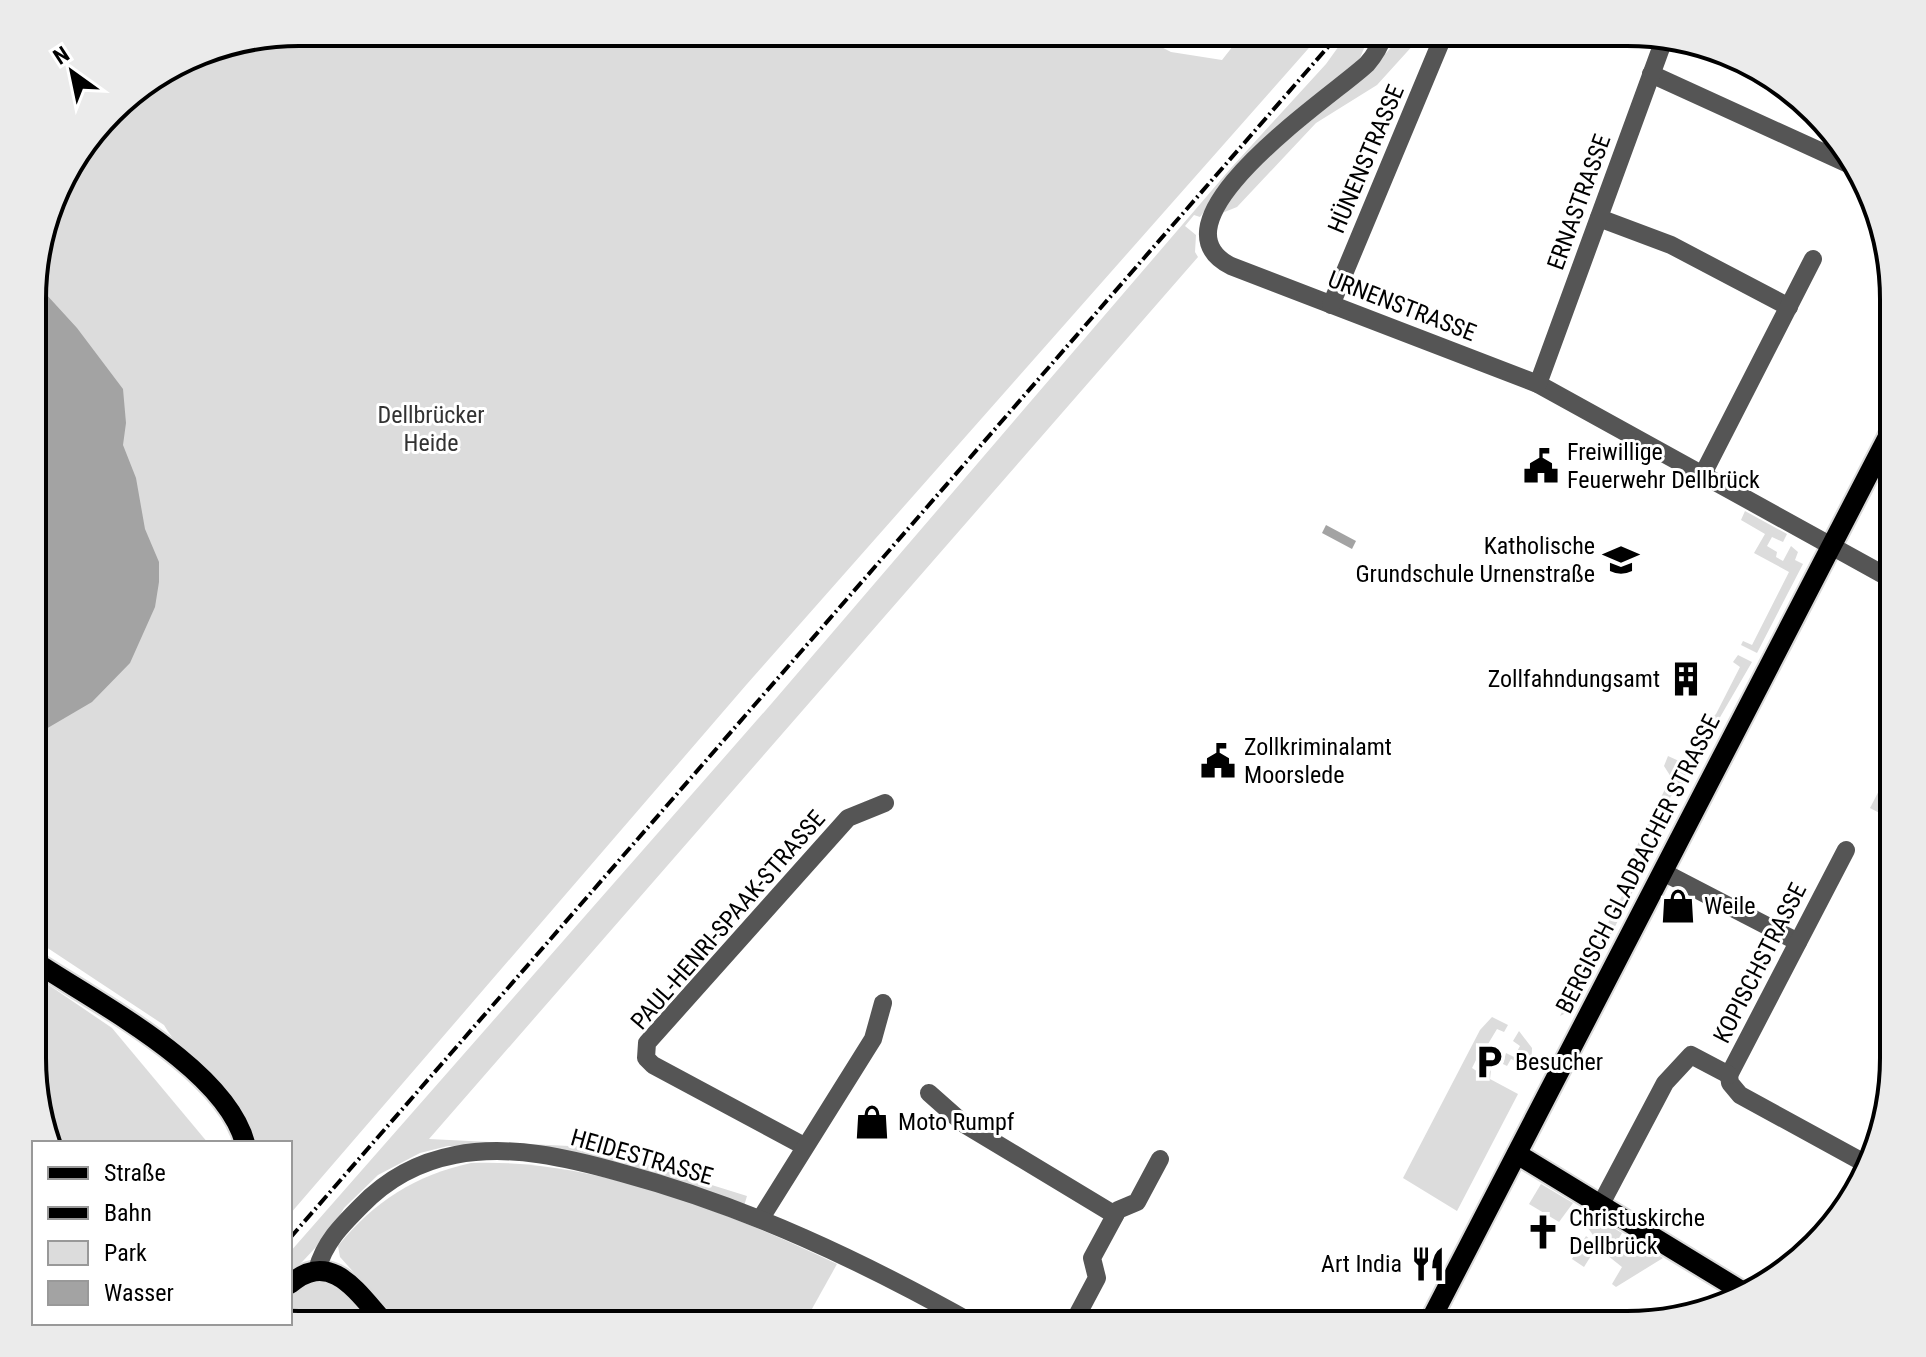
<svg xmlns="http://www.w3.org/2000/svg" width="1926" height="1357" font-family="'Roboto Condensed',sans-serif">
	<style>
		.green { fill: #dcdcdc }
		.water { fill: #a3a3a3 }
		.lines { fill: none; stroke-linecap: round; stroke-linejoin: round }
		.major-casing { stroke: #dbdbdb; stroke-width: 24 }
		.minor { stroke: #555; stroke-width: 18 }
		.major { stroke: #000; stroke-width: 20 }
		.rail { stroke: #000; stroke-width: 4; stroke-dasharray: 12 4 2 4; stroke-linecap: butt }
		.labels { text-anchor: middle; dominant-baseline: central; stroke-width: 6; stroke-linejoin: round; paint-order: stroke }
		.street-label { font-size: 24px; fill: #000; stroke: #fff }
		.park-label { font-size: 24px; fill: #333; stroke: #fff }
		.poi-label { font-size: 24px; fill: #000; stroke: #fff; text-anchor: start }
		.rim { fill: none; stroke: #000; stroke-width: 4 }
	</style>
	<rect width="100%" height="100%" fill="#fff"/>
	<g class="green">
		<path d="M299,32H1132L1171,52L1222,60L1244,32H1323L747,684L290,1214V1143H254C238,1080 191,1071 164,1025L34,939V265L60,181L123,99L197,52Z"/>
		<polygon points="1349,32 1364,32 1366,43 1357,66 1223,187 1200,217 1194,215 1185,226 1196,235 1195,252 1198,257 429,1139 590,1147 747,1196 744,1206 515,1148 448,1146 420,1153 378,1175 344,1208 329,1233 290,1275 290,1252 772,703 1231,168 1326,64"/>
		<polygon points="1405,32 1425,32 1377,85 1316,123 1237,207 1222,213 1253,168 1378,62"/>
		<polygon points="1745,511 1787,534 1783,542 1772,537 1767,546 1777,552 1776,557 1783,561 1791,546 1798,552 1795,560 1803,564 1757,653 1741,645 1743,641 1752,645 1789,572 1754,553 1765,534 1741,520"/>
		<polygon points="1738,655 1752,662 1719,719 1710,720 1716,714 1740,667 1733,662"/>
		<polygon points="1668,756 1679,761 1687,771 1683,784 1671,796 1645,845 1636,885 1593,970 1586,966 1626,888 1634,852 1671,777 1664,766"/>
		<polygon points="1886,777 1893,781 1893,804 1887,817 1870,808"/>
		<polygon points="1583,971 1590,975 1572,1010 1560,1016"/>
		<polygon points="34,975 112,1028 208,1143 51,1143 34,1092"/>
		<polygon points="1492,1017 1508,1025 1504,1032 1497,1029 1488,1044 1495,1049 1492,1055 1480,1052 1472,1068 1486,1077 1491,1070 1490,1079 1518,1094 1457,1211 1403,1178 1480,1030"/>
		<polygon points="1519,1031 1532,1048 1531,1069 1511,1059 1507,1066 1503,1064 1506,1053 1514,1057 1520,1046 1513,1041"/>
		<path d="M471,1163C593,1158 728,1212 837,1264L803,1325L400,1324L340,1257L338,1246C374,1201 416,1175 471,1163Z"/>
		<polygon points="1541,1184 1573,1203 1559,1222 1529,1204"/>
		<polygon points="1582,1209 1622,1233 1612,1250 1598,1242 1580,1217"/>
		<polygon points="1625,1235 1663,1258 1616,1287 1612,1284 1622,1267 1607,1255 1613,1256"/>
		<polygon points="1586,1236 1605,1252 1601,1255 1594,1251 1584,1267 1572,1259"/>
		<path d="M310,1281C339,1281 353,1304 371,1324L275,1323H290V1295Z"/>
	</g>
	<g class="water">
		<polygon points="34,281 77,328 123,389 126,423 123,445 136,478 145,529 159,562 159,582 155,607 130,663 92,702 34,736"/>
		<polygon points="1326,525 1356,541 1352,549 1322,533"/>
	</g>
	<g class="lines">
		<g class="major-casing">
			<g id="major">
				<path d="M34,961C97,1003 225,1068 245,1143"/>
				<polyline points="1517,1154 1748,1295"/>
				<path d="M290,1284C332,1248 359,1295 386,1324"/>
				<polyline points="1428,1325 1893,427"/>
			</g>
		</g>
		<g class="minor">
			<path d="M1385,32C1381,44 1375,55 1367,64C1337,93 1142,221 1231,266L1538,384L1893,580"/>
			<polyline points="1651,74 1855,167"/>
			<polyline points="1599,218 1671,245 1789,307"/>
			<polyline points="1331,305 1445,32"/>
			<polyline points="1538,384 1665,37"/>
			<polyline points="1703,474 1813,259"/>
			<polyline points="1663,872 1798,942"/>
			<polyline points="1729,1075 1846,850"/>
			<polyline points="1729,1075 1730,1083 1740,1095 1868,1165"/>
			<polyline points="929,1093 964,1124 1115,1215"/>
			<polyline points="804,1146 653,1065 646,1058 647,1043 848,818 885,803"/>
			<polyline points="1601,1204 1665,1083 1691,1055 1729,1075"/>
			<polyline points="761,1218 873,1039 883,1003"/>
			<path d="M317,1270C324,1243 341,1226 361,1206C387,1179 418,1162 455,1155C510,1144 569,1158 622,1173C748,1207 862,1261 976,1325"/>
			<polyline points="1072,1325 1097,1278 1092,1258 1118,1210 1137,1202 1160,1159"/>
		</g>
		<use href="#major" class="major"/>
		<polyline class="rail" points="290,1238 1341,32"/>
	</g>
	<defs>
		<g id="civic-bare" transform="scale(2.76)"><path d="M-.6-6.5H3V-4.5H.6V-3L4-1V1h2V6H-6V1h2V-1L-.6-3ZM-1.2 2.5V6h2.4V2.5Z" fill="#000" stroke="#fff" stroke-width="2.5" paint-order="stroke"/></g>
		<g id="school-bare" transform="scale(2.76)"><path d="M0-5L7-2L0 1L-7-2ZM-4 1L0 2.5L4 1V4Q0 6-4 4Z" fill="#000" stroke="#fff" stroke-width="2.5" paint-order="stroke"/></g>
		<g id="building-bare" transform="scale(2.76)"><path d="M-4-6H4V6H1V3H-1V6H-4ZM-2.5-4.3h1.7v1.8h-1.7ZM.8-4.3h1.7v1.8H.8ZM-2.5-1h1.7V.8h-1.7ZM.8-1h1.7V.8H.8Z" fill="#000" stroke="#fff" stroke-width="2.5" paint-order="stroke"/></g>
		<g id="shop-bare" transform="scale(2.76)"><path d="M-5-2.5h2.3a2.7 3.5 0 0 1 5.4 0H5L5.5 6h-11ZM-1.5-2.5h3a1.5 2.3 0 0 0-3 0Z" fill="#000" stroke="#fff" stroke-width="2.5" paint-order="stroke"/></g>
		<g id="parking-bare" transform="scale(2.76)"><path d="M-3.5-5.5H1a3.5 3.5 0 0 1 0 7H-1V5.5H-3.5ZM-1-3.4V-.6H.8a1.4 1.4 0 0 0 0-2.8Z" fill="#000" stroke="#fff" stroke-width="2.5" paint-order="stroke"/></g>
		<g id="church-bare" transform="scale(2.76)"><path d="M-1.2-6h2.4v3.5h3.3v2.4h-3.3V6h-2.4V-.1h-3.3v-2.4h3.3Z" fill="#000" stroke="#fff" stroke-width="2.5" paint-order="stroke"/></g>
		<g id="restaurant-bare" transform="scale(2.76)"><path d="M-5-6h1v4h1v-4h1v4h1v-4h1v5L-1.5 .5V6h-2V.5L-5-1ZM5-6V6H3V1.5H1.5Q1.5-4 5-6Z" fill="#000" stroke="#fff" stroke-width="2.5" paint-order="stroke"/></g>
	</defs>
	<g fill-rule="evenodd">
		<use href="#civic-bare" x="1541" y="466"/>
		<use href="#school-bare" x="1621" y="560"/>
		<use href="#building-bare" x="1686" y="679"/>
		<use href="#civic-bare" x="1218" y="761"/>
		<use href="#shop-bare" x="1678" y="906"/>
		<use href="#parking-bare" x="1489" y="1062"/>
		<use href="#shop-bare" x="872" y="1122"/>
		<use href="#church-bare" x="1543" y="1232"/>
		<use href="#restaurant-bare" x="1428" y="1264"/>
	</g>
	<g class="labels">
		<g class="street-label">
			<text transform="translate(1366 159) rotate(-67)">HÜNENSTRASSE</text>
			<text transform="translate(1579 202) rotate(-70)">ERNASTRASSE</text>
			<text transform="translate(1402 306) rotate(21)">URNENSTRASSE</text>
			<text transform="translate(1638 864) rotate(-63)">BERGISCH GLADBACHER STRASSE</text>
			<text transform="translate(728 920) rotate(-49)">PAUL-HENRI-SPAAK-STRASSE</text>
			<text transform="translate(1760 963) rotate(-63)">KOPISCHSTRASSE</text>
			<text transform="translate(642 1157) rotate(16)">HEIDESTRASSE</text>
		</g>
		<g class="park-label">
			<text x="431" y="415">Dellbrücker<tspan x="431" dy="28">Heide</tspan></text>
		</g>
		<g class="poi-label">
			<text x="1567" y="452">Freiwillige<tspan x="1567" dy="28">Feuerwehr Dellbrück</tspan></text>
			<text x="1595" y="546" text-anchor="end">Katholische<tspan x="1595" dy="28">Grundschule Urnenstraße</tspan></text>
			<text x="1660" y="679" text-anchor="end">Zollfahndungsamt</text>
			<text x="1244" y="747">Zollkriminalamt<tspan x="1244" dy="28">Moorslede</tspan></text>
			<text x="1704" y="906">Weile</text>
			<text x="1515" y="1062">Besucher</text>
			<text x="898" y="1122">Moto Rumpf</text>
			<text x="1569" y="1218">Christuskirche<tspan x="1569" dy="28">Dellbrück</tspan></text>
			<text x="1402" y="1264" text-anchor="end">Art India</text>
		</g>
	</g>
	<path d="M0 0H1926V1357H0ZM299 46H1627A253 253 0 0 1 1880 299V1058A253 253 0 0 1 1627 1311H299A253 253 0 0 1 46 1058V299A253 253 0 0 1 299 46Z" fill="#ebebeb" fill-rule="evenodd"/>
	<path class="rim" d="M299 46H1627A253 253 0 0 1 1880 299V1058A253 253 0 0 1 1627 1311H299A253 253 0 0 1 46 1058V299A253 253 0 0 1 299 46Z"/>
	<rect x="32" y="1141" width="260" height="184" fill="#ffffff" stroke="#999999" stroke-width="2"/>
	<rect x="48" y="1167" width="40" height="12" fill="#000000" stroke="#999999" stroke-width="2"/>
	<text x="104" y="1181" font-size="24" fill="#000000">Straße</text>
	<rect x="48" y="1207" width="40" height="12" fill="#000000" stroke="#999999" stroke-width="2"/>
	<text x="104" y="1221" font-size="24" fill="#000000">Bahn</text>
	<rect x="48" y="1241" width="40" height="24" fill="#dcdcdc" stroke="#999999" stroke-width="2"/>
	<text x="104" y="1261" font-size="24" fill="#000000">Park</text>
	<rect x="48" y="1281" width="40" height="24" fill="#a3a3a3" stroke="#999999" stroke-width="2"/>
	<text x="104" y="1301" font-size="24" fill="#000000">Wasser</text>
	<g transform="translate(72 72) rotate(327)" stroke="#ffffff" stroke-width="6" paint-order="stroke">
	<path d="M0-6L14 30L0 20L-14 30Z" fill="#000000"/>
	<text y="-12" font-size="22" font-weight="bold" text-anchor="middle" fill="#000000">N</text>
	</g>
</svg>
